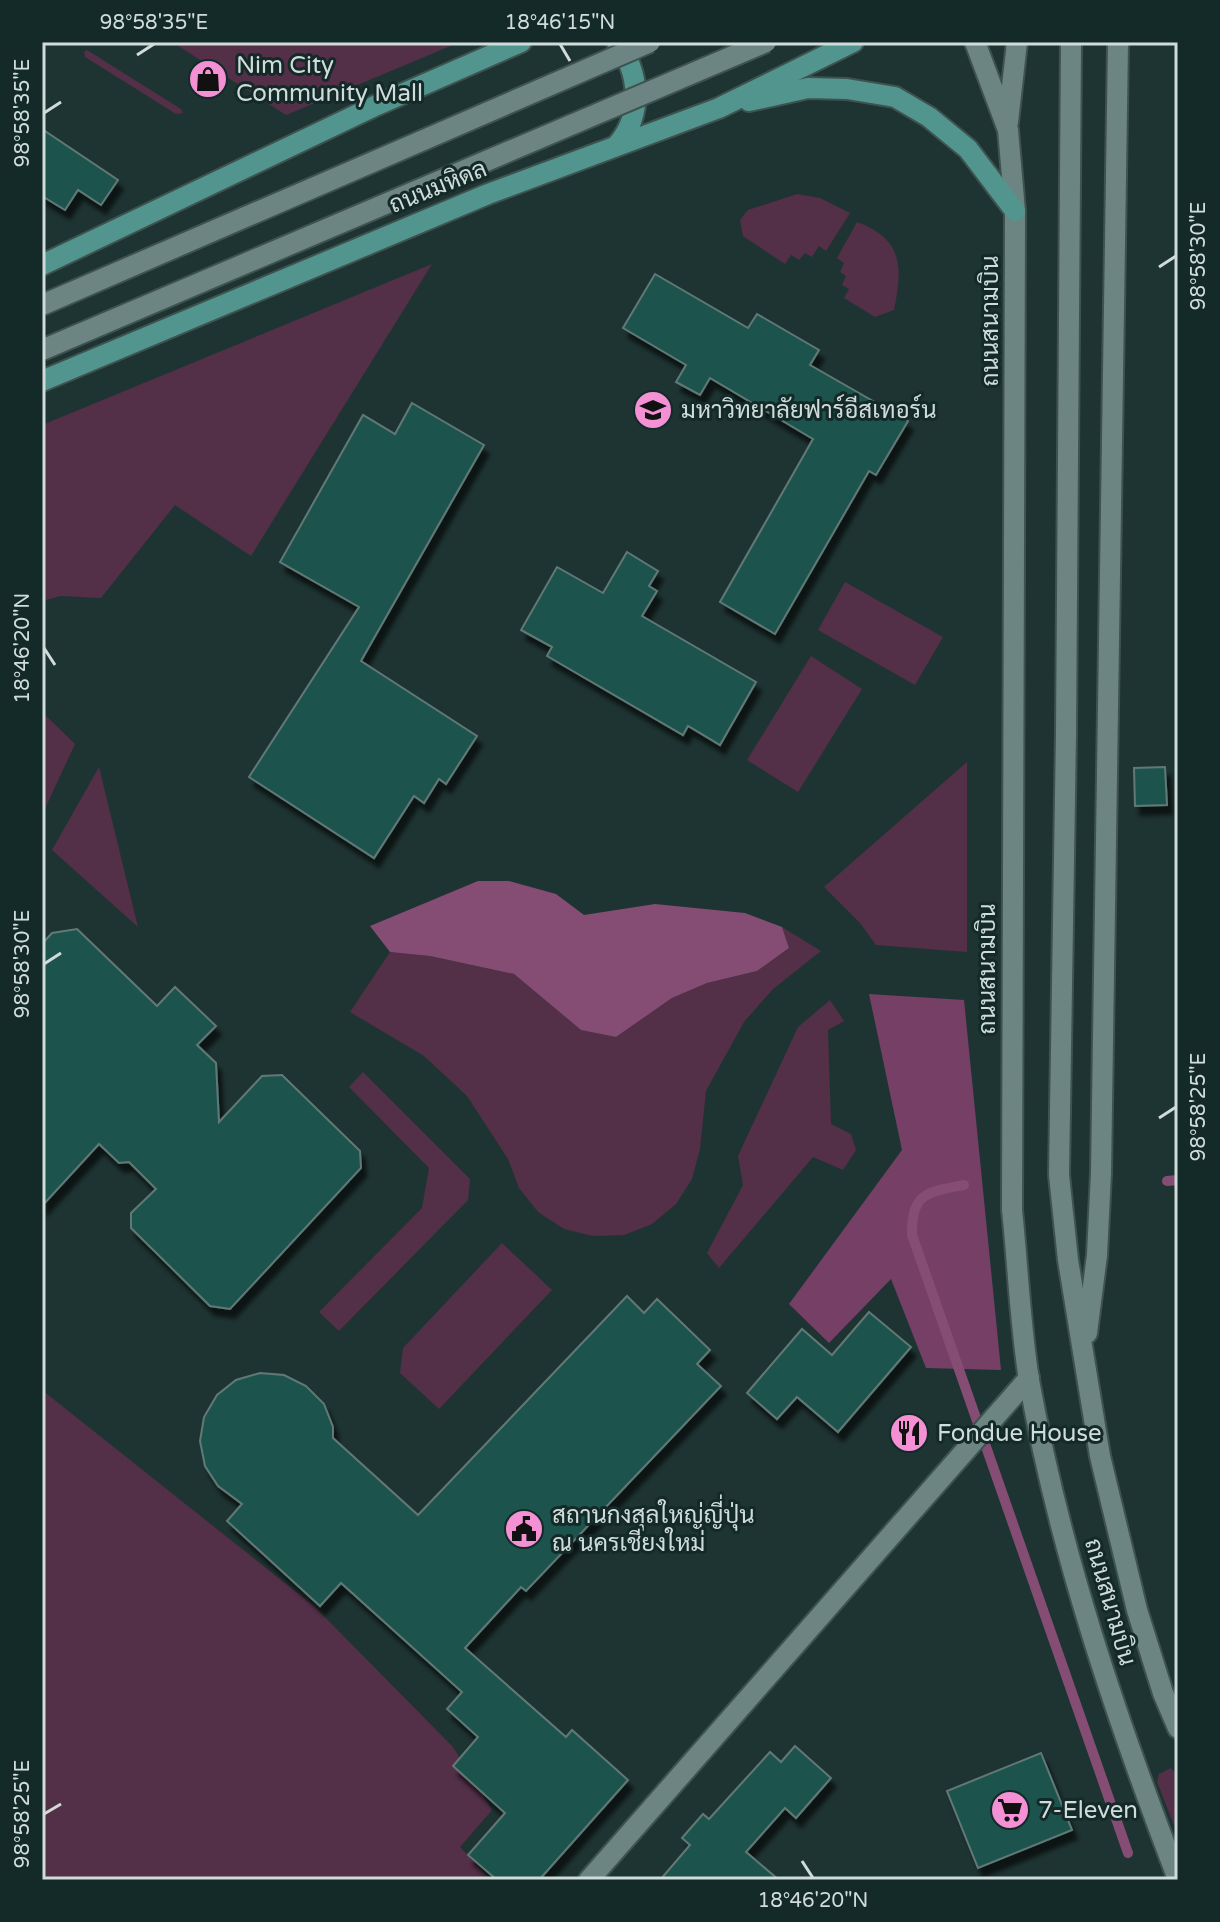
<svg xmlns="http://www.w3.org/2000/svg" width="1220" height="1922" font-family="'Varela Round',Sarabun,sans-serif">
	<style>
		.green { fill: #532f48 }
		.forest { fill: #763f65 }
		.water { fill: #854d73 }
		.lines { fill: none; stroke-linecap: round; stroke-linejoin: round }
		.stream { stroke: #854d73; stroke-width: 10 }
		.building { fill: #1f534e; stroke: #617976; stroke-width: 2; filter: url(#shadow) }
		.street-casing { stroke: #3e524f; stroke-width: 24 }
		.secondary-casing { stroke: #3e524f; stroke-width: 24 }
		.primary-casing { stroke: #3e524f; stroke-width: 24 }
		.street { stroke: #6d8582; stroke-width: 20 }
		.secondary { stroke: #6d8582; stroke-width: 20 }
		.primary { stroke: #51958e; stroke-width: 20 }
		.secondary-bridge-casing { stroke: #3e524f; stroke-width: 24; stroke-linecap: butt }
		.secondary-bridge { stroke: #6d8582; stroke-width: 20 }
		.ticks { fill: none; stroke: #cfdcda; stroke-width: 3 }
		.labels { text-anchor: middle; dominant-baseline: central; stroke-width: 6; stroke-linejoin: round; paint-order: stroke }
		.poi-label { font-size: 24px; fill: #cfdcda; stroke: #142a28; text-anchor: start }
		.street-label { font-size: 24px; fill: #cfdcda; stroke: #142a28 }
		.neatline { fill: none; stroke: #cfdcda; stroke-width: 3 }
		.ticks-label { font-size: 20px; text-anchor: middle; fill: #cfdcda }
	</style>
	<defs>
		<filter id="shadow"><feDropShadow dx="5" dy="9" stdDeviation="2" flood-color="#0009"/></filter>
	</defs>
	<rect width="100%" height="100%" fill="#1e3432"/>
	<g class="green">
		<polygon points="172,42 460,42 286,115"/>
		<polygon points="87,50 181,109 183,113 176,114 85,57 84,52"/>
		<polygon points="797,194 820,198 850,213 826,251 819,246 812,257 805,253 799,260 791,255 785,264 743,236 740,220 748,210"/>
		<path d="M857,222C903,239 903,267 894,310L875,317L844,298L849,289L842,285L846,276L840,272L844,263L837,258Z"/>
		<polygon points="432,264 251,556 175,505 101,598 61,596 42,601 42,425"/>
		<polygon points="845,582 943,637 915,685 818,630"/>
		<polygon points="811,656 862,689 798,792 747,760"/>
		<polygon points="42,712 75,744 42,815"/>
		<polygon points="967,762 967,952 876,945 860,923 824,887"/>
		<polygon points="99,767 138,927 52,850"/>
		<polygon points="782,927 821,951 773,989 744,1022 706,1091 700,1149 692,1179 676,1204 652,1224 624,1235 593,1236 564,1229 538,1212 519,1188 508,1159 467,1096 424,1056 350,1012 390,952 430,956 514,974 581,1030 616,1037 672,998 707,983 757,971 789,948"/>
		<polygon points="830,1000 844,1021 828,1030 831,1124 851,1134 856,1150 843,1170 813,1157 719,1268 707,1253 743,1185 738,1156 798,1027"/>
		<polygon points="363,1072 470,1179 468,1200 339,1331 319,1312 422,1208 429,1168 349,1087"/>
		<polygon points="502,1243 552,1290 439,1409 400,1373 403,1348"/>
		<polygon points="42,1390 315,1607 453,1747 492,1810 460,1847 491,1880 42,1880"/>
		<polygon points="1171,1768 1178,1777 1178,1835 1157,1782 1159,1774"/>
	</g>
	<polygon class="forest" points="869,994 964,1000 1001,1370 926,1368 891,1279 829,1343 789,1304 902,1150"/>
	<polygon class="water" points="478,881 509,881 556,894 584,915 655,904 745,913 782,927 789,948 757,971 707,983 672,998 616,1037 581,1030 514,974 430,956 390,952 370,926"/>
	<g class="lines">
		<g class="stream">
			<polyline points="1167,1181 1178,1180"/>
			<path d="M964,1185C927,1192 911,1193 912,1235L1128,1853"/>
		</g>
	</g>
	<g class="building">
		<polygon points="42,129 118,180 101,205 78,190 65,210 42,196"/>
		<polygon points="655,274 748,328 757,314 819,350 810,365 908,421 876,475 869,471 775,634 720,602 813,439 710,378 700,395 676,382 686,365 623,328"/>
		<polygon points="412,403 484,445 361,661 477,736 446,784 439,779 424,803 414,796 374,858 249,777 359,607 280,562 363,415 395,434"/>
		<polygon points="627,552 658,571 649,586 657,591 642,616 756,682 720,745 688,726 683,735 547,656 552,647 521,630 557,567 603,593"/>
		<polygon points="1165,767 1167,805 1135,806 1134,768"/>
		<polygon points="77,929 157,1006 175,987 216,1026 197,1045 216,1063 219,1122 262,1076 282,1075 360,1151 361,1168 230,1309 210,1306 131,1228 131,1213 156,1189 129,1162 119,1163 99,1144 42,1206 42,944 52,933"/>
		<polygon points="627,1296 644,1313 657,1299 710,1350 697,1364 721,1386 526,1591 521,1587 465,1648 566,1737 572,1730 628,1780 539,1880 497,1880 468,1855 505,1813 453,1766 478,1737 447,1709 462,1692 341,1583 320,1606 227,1521 242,1504 218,1486 205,1466 200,1441 204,1417 217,1395 236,1380 260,1373 284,1375 306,1386 324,1404 333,1427 333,1438 418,1515"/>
		<polygon points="869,1312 911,1347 838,1432 797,1397 777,1419 747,1393 802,1329 832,1355"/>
		<polygon points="795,1746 831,1778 796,1818 785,1808 746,1852 779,1880 660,1880 690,1845 682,1838 703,1814 709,1819 770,1752 781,1762"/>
		<polygon points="1041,1753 1072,1830 978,1868 947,1791"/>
	</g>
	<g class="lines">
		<g class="street-casing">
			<polyline id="street" points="589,1880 1029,1378"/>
		</g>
		<g class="secondary-casing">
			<g id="secondary">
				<path d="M975,42L1008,130L1015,211L1012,1210C1018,1266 1020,1324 1029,1380C1060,1553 1115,1715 1178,1879"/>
				<polyline points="1071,42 1066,733 1059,1175 1068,1260 1100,1456 1137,1610 1163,1693 1178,1728"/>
				<polyline points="1008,122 1017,42"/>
				<polyline points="1087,1333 1097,1255 1101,1173 1118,42"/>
			</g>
		</g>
		<g class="primary-casing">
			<g id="primary">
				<path d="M617,42C640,73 643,114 618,144"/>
				<polyline points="749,101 808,88 847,89 895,97 929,117 968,149 1015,211"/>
				<polyline points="42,265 377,105 521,42"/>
				<polyline points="42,381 488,194 719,108 853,42"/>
			</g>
		</g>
		<use href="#street" class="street"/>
		<use href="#secondary" class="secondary"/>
		<use href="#primary" class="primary"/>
		<g class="secondary-bridge-casing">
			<g id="secondary-bridge">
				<polyline points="42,305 650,42"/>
				<polyline points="42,350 766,42"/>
			</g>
		</g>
		<use href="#secondary-bridge" class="secondary-bridge"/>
	</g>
	<path class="ticks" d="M560,44L570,61M137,55L154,44M44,113L61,102M1159,267L1176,256M44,648L55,665M44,964L61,953M1159,1118L1176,1107M44,1814L61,1804M802,1861L813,1878"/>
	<defs>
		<g id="shop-disc" transform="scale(2)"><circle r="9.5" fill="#f491d4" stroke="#142a28"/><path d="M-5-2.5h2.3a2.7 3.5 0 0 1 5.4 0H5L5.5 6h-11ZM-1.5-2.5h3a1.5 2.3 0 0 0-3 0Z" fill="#111"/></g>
		<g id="university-disc" transform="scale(2)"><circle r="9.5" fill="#f491d4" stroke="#142a28"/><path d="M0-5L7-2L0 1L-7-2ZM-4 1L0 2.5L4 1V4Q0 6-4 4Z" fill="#111"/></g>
		<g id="restaurant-disc" transform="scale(2)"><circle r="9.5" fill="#f491d4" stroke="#142a28"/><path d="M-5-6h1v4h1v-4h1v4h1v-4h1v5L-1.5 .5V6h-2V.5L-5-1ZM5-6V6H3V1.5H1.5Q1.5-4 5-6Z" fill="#111"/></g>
		<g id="civic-disc" transform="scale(2)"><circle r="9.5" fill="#f491d4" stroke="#142a28"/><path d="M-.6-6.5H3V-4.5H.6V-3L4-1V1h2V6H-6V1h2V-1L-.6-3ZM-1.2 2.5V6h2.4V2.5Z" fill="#111"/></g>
		<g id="supermarket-disc" transform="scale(2)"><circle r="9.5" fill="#f491d4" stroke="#142a28"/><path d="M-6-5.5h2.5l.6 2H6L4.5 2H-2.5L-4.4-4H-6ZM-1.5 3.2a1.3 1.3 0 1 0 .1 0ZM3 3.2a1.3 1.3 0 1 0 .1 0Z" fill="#111"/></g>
	</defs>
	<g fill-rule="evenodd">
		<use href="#shop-disc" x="208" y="79"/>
		<use href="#university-disc" x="653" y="410"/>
		<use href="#restaurant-disc" x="909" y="1433"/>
		<use href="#civic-disc" x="524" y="1529"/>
		<use href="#supermarket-disc" x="1010" y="1810"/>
	</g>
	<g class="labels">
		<g class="poi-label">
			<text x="236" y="65">Nim City<tspan x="236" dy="28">Community Mall</tspan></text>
			<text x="681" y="410">มหาวิทยาลัยฟาร์อีสเทอร์น</text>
			<text x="937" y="1433">Fondue House</text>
			<text x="552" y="1515">สถานกงสุลใหญ่ญี่ปุ่น<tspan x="552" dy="28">ณ นครเชียงใหม่</tspan></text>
			<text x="1038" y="1810">7-Eleven</text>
		</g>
		<g class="street-label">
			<text transform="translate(438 187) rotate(-22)">ถนนมหิดล</text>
			<text transform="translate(990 321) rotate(-90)">ถนนสนามบิน</text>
			<text transform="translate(987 969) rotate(-90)">ถนนสนามบิน</text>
			<text transform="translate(1110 1602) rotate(74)">ถนนสนามบิน</text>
		</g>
	</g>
	<rect width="1220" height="1922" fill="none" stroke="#142a28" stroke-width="88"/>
	<rect x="44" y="44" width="1132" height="1834" class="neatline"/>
	<g class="ticks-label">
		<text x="154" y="29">98°58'35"E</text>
		<text x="560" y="29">18°46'15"N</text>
		<text transform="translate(22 113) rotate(-90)" y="7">98°58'35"E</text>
		<text transform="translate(1198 256) rotate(-90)" y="7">98°58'30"E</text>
		<text transform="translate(22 648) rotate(-90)" y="7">18°46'20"N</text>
		<text transform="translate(22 964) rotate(-90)" y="7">98°58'30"E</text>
		<text transform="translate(1198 1107) rotate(-90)" y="7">98°58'25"E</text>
		<text transform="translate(22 1814) rotate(-90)" y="7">98°58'25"E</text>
		<text x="813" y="1907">18°46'20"N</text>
	</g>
</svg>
